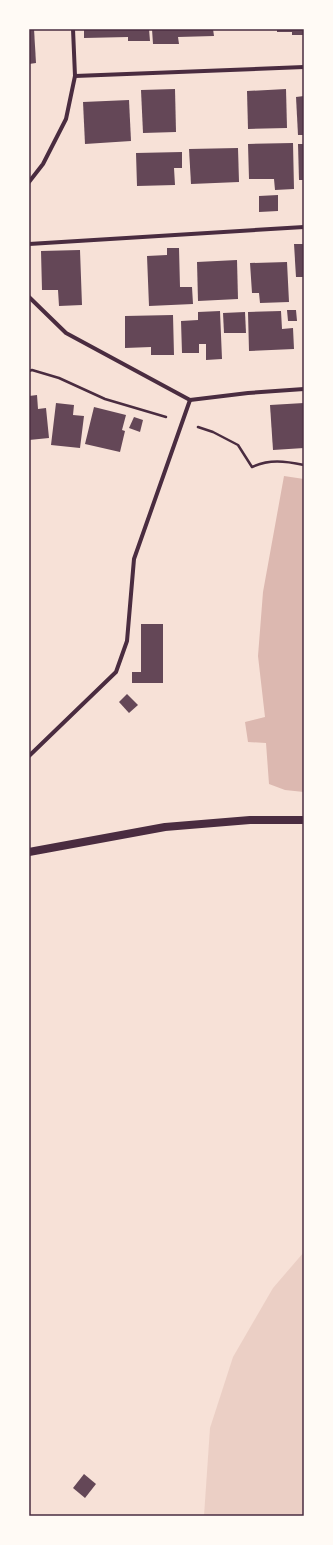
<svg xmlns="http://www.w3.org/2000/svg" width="333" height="1545" font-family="'Source Sans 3',sans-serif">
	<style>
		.green { fill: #ebcfc5 }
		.water { fill: #dcb8b0 }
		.building { fill: #644757 }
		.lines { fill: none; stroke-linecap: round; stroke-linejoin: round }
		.path { stroke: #4a2c40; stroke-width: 2.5 }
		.minor { stroke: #4a2c40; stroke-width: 4 }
		.secondary { stroke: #4a2c40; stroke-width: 8 }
		.neatline { fill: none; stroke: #4a2c40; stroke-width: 1.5 }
	</style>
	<rect width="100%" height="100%" fill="#f7e1d7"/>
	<polygon class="green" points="304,1252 304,1516 204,1516 210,1428 233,1357 273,1288"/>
	<polygon class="water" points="284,476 304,479 304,792 285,790 269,784 266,743 248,742 245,722 265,717 258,656 263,592"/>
	<g class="building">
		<polygon points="29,29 34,29 36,63 29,64"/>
		<polygon points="84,29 149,29 150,41 128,41 128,37 84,38"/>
		<polygon points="152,29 213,29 214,36 178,37 179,44 153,44"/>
		<polygon points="277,29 304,29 304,35 292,35 292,32 277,32"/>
		<polygon points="175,89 176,132 143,133 141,90"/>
		<polygon points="286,89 287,128 248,129 247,91"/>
		<polygon points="304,96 304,135 298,135 296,97"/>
		<polygon points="129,100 131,141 85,144 83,102"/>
		<polygon points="293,143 294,189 275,190 274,179 249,179 248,144"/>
		<polygon points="298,144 304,144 304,180 299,180"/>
		<polygon points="238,148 239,182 191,184 189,149"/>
		<polygon points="182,152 182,168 174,168 175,185 137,186 136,153"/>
		<polygon points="278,195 278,211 259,212 259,196"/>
		<polygon points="294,244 304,244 304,277 296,277"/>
		<polygon points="167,248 179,248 180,287 192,287 193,304 149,306 147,256 167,255"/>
		<polygon points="80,250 82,305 59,306 58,290 42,290 41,251"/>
		<polygon points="237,260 238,299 198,301 197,262"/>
		<polygon points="287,262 289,302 260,303 259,293 252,293 250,263"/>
		<polygon points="287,310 296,310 297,321 288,321"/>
		<polygon points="220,311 222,359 206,360 206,344 199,344 199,353 182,353 181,321 198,320 198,312"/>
		<polygon points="281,311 282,329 293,328 294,349 249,351 248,312"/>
		<polygon points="245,312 246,333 224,333 223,313"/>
		<polygon points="173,315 174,355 151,355 151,347 125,348 125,316"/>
		<polygon points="37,395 38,409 46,408 49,438 29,440 29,396"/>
		<polygon points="56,403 74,405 73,415 84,416 80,448 51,445"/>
		<polygon points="304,403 304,448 273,450 270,405"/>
		<polygon points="94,407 126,415 122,430 125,431 120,452 85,444"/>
		<polygon points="134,417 143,420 140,432 129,428"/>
		<polygon points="141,624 163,624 163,683 132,683 132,672 141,672"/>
		<polygon points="127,694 138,705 129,713 119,702"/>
		<polygon points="84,1474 96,1484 85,1498 73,1488"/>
	</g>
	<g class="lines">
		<g class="path">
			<polyline points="29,371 32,370 59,378 105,399 166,417"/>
			<path d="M198,427L213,432L238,445L252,467C269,459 285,461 304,465"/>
		</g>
		<g class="minor">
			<polyline points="73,29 75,76"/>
			<polyline points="29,182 43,164 66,119 75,76 304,67"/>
			<polyline points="29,244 304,227"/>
			<polyline points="29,297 66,333 190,400 248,393 304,389"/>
			<polyline points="29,756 116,672 127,641 134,559 190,400"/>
		</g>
		<polyline class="secondary" points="29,852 165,827 250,820 304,820"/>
	</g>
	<rect width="333" height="1545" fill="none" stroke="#fffaf5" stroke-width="60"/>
	<rect x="30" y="30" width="273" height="1485" class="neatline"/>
</svg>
